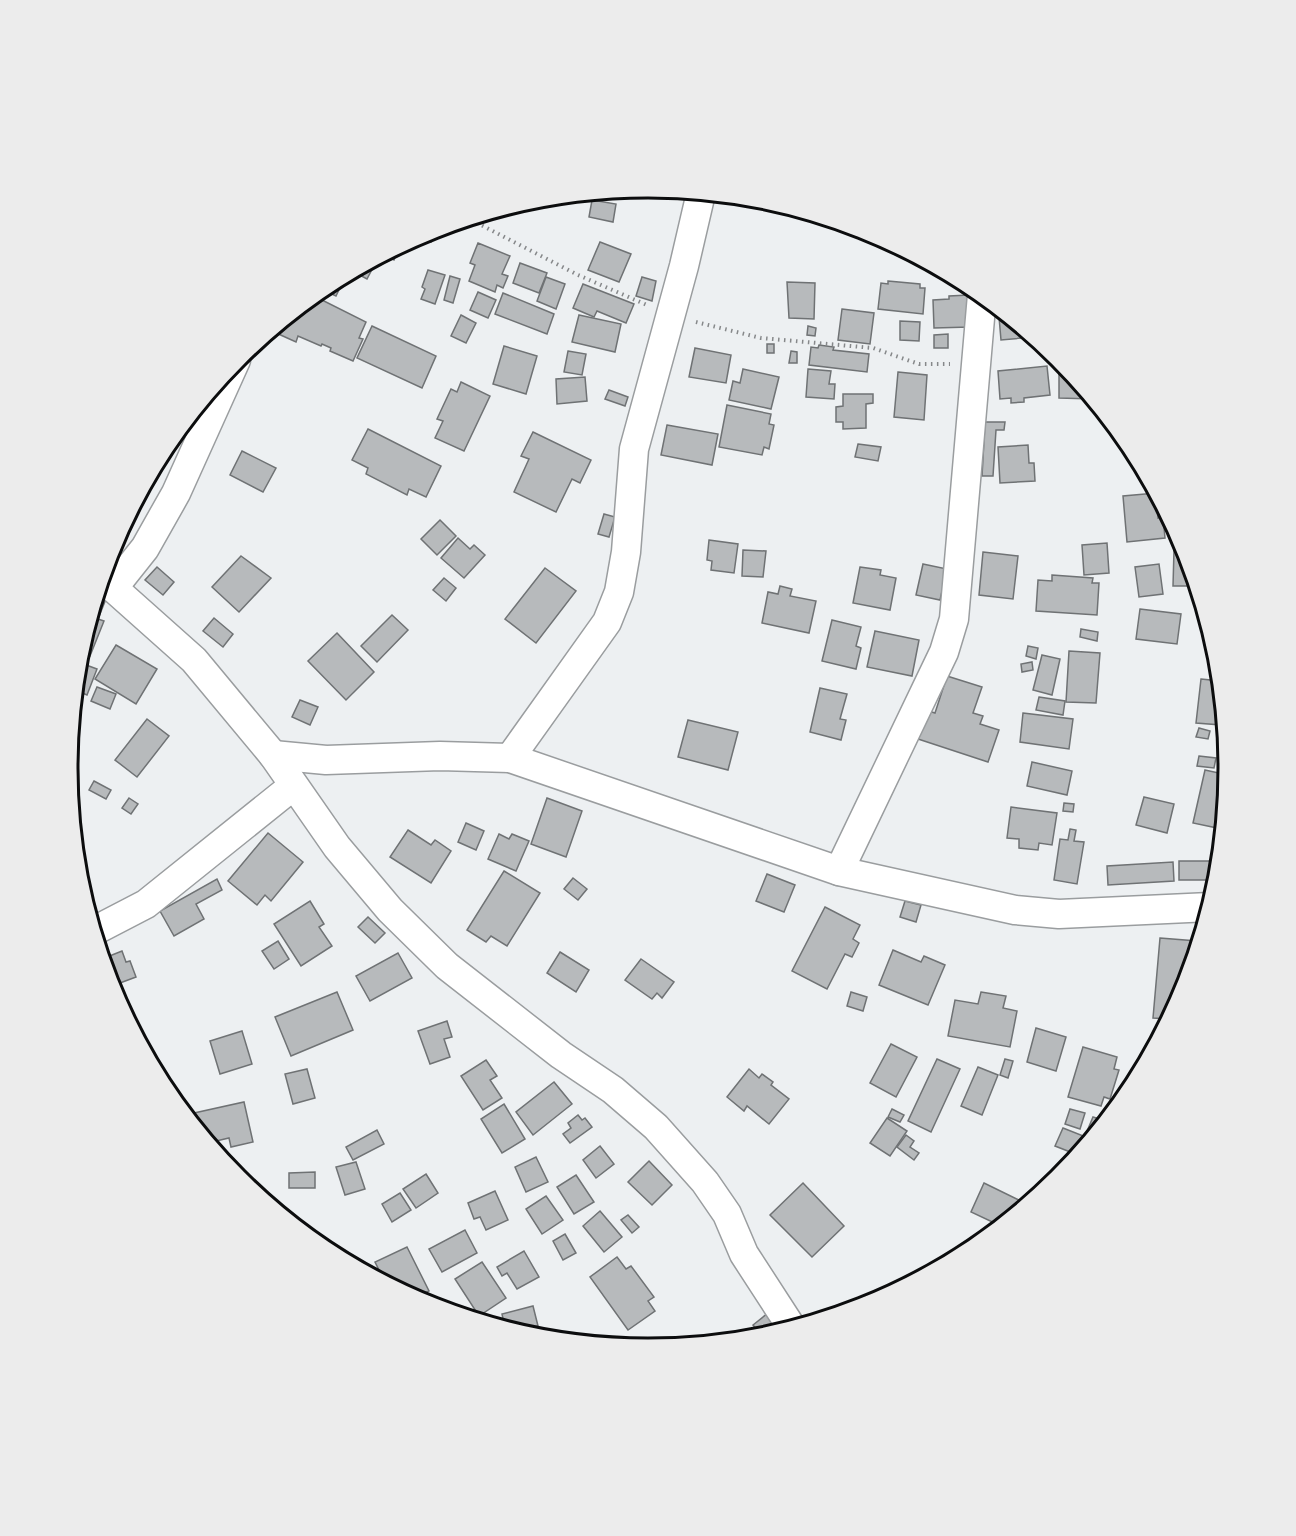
<svg xmlns="http://www.w3.org/2000/svg" width="1296" height="1536" font-family="'Nunito Sans',sans-serif">
	<style>
		.building { fill: #b7babc; stroke: #6f7274; stroke-width: 1.5 }
		.lines { fill: none; stroke-linecap: round; stroke-linejoin: round }
		.minor-casing { stroke: #9a9d9f; stroke-width: 31 }
		.path { stroke: #86888a; stroke-width: 4; stroke-dasharray: 1.5 4.5; stroke-linecap: butt }
		.minor { stroke: #fff; stroke-width: 28 }
		.rim { fill: none; stroke: #0c0d0e; stroke-width: 3 }
	</style>
	<rect width="100%" height="100%" fill="#edf0f2"/>
	<g class="building">
		<polygon points="737,196 762,199 770,202 738,205"/>
		<polygon points="592,200 616,204 613,222 589,217"/>
		<polygon points="848,225 870,232 874,234 873,238 847,232"/>
		<polygon points="436,229 431,242 416,237 426,232"/>
		<polygon points="600,242 631,254 619,282 588,270"/>
		<polygon points="478,243 510,256 502,274 508,276 503,288 497,285 495,292 469,281 475,265 470,263"/>
		<polygon points="399,246 394,260 384,255 385,254"/>
		<polygon points="378,258 367,279 352,271"/>
		<polygon points="520,263 547,273 539,293 513,283"/>
		<polygon points="428,270 445,275 435,304 421,299 425,289 422,287"/>
		<polygon points="346,275 336,296 321,289 326,285"/>
		<polygon points="450,276 460,279 453,303 444,300"/>
		<polygon points="546,277 565,284 556,309 537,301"/>
		<polygon points="642,277 656,281 652,301 636,296"/>
		<polygon points="888,281 920,284 920,288 925,288 923,314 878,309 881,283 888,284"/>
		<polygon points="787,282 815,283 814,319 789,318"/>
		<polygon points="583,284 634,304 626,323 597,311 594,317 573,308"/>
		<polygon points="478,292 496,300 488,318 470,310"/>
		<polygon points="503,293 554,314 547,334 495,314"/>
		<polygon points="969,295 970,327 934,328 933,300 949,299 949,296"/>
		<polygon points="314,296 366,322 359,338 363,339 353,361 330,351 331,348 322,344 321,346 298,336 296,342 274,332 277,325"/>
		<polygon points="842,309 874,313 870,344 838,340"/>
		<polygon points="1005,314 1006,314 1033,337 1001,340 999,317 1005,317"/>
		<polygon points="461,315 476,323 466,343 451,336"/>
		<polygon points="579,315 621,324 615,352 572,342"/>
		<polygon points="900,321 920,322 919,341 900,340"/>
		<polygon points="372,326 436,356 422,388 357,358"/>
		<polygon points="808,326 816,328 815,336 807,335"/>
		<polygon points="948,334 948,348 934,348 934,335"/>
		<rect x="767" y="344" width="7" height="9"/>
		<polygon points="819,345 834,347 833,350 869,354 867,372 809,365 811,347 818,348"/>
		<polygon points="504,346 537,356 526,394 493,384"/>
		<polygon points="695,348 731,355 726,383 689,377"/>
		<polygon points="568,351 586,354 582,375 564,372"/>
		<polygon points="791,351 797,352 797,363 789,363"/>
		<polygon points="1047,366 1050,395 1024,398 1024,402 1011,403 1011,398 1000,399 998,371"/>
		<polygon points="743,369 779,377 771,409 729,400 733,381 740,383"/>
		<polygon points="808,369 831,371 829,384 835,384 834,399 806,397"/>
		<polygon points="898,372 927,375 924,420 894,417"/>
		<polygon points="1059,374 1072,374 1092,399 1059,398"/>
		<polygon points="585,377 587,401 557,404 556,379"/>
		<polygon points="461,382 490,396 464,451 435,438 443,421 437,419 451,389 457,392"/>
		<polygon points="609,390 628,397 625,406 605,399"/>
		<polygon points="843,394 873,394 873,403 866,404 866,428 843,429 843,422 836,422 836,407 843,406"/>
		<polygon points="727,405 771,414 769,424 774,425 769,449 764,447 762,455 719,447"/>
		<polygon points="985,422 1005,422 1004,430 996,430 993,476 982,476"/>
		<polygon points="667,425 718,434 712,465 661,455"/>
		<polygon points="368,429 441,466 426,497 409,489 407,495 366,474 368,468 352,460"/>
		<polygon points="177,432 179,433 149,480 166,445"/>
		<polygon points="533,432 591,460 580,483 572,479 556,512 514,492 529,459 521,456"/>
		<polygon points="858,444 881,447 878,461 855,457"/>
		<polygon points="1028,445 1029,463 1034,463 1035,481 1000,483 998,447"/>
		<polygon points="242,451 276,468 263,492 230,475"/>
		<polygon points="1156,493 1158,518 1163,517 1165,538 1127,542 1123,496"/>
		<polygon points="604,514 615,517 609,537 598,534"/>
		<polygon points="440,520 456,536 437,555 421,539"/>
		<polygon points="458,538 470,549 474,545 485,555 464,578 441,558"/>
		<polygon points="709,540 738,544 734,573 711,570 712,561 707,560"/>
		<polygon points="1107,543 1109,573 1084,575 1082,545"/>
		<polygon points="743,550 766,551 763,577 742,576"/>
		<polygon points="1174,550 1186,551 1195,586 1173,586"/>
		<polygon points="983,552 1018,556 1013,599 979,595"/>
		<polygon points="241,556 271,578 239,612 212,587"/>
		<polygon points="923,564 947,569 940,600 916,595"/>
		<polygon points="1159,564 1163,594 1139,597 1135,567"/>
		<polygon points="157,567 174,582 163,595 145,580"/>
		<polygon points="860,567 881,570 880,575 896,578 890,610 853,603"/>
		<polygon points="545,568 576,591 536,643 505,619"/>
		<polygon points="1052,575 1093,578 1092,583 1099,583 1097,615 1036,611 1038,580 1052,581"/>
		<polygon points="444,578 456,588 446,601 433,590"/>
		<polygon points="780,586 792,589 790,596 816,601 809,633 762,623 768,592 778,594"/>
		<polygon points="97,595 106,599 98,619 104,621 90,656 84,653 82,660 78,658 79,654"/>
		<polygon points="1140,609 1181,614 1177,644 1136,639"/>
		<polygon points="392,615 408,630 377,662 361,646"/>
		<polygon points="214,618 233,634 223,647 203,631"/>
		<polygon points="832,620 861,627 856,646 861,648 856,669 822,661"/>
		<polygon points="1081,629 1098,632 1097,641 1080,637"/>
		<polygon points="875,631 919,640 912,676 867,667"/>
		<polygon points="337,633 374,672 346,700 308,661"/>
		<polygon points="116,645 157,669 136,704 95,679"/>
		<polygon points="1028,646 1038,648 1036,659 1026,656"/>
		<polygon points="1069,651 1100,653 1096,703 1066,702"/>
		<polygon points="1042,655 1060,659 1052,695 1033,690"/>
		<polygon points="78,662 97,669 87,695 75,690"/>
		<polygon points="1032,662 1033,670 1022,672 1021,664"/>
		<polygon points="947,676 982,687 973,713 983,716 980,724 999,730 988,762 915,738 925,710 935,713"/>
		<polygon points="1201,679 1220,681 1225,732 1220,732 1221,725 1196,723"/>
		<polygon points="97,687 116,694 110,709 91,701"/>
		<polygon points="820,688 847,694 840,719 846,720 841,740 810,732"/>
		<polygon points="1039,697 1065,701 1063,715 1036,710"/>
		<polygon points="300,700 318,707 310,725 292,717"/>
		<polygon points="1023,713 1073,719 1069,749 1020,742"/>
		<polygon points="147,719 169,736 137,777 115,760"/>
		<polygon points="688,720 738,732 728,770 678,757"/>
		<polygon points="1199,728 1210,731 1208,739 1196,737"/>
		<polygon points="1199,756 1216,758 1214,768 1197,766"/>
		<polygon points="1032,762 1072,771 1067,795 1027,786"/>
		<polygon points="1205,770 1228,775 1222,829 1193,823"/>
		<polygon points="94,781 111,790 106,799 89,790"/>
		<polygon points="1144,797 1174,804 1167,833 1136,825"/>
		<polygon points="129,798 138,804 131,814 122,808"/>
		<polygon points="547,798 582,811 566,857 531,844"/>
		<polygon points="1064,803 1074,804 1073,812 1063,811"/>
		<polygon points="1011,807 1057,813 1052,845 1039,843 1038,850 1019,848 1019,839 1007,838"/>
		<polygon points="466,823 484,831 476,850 458,842"/>
		<polygon points="1070,829 1076,830 1074,841 1084,842 1077,884 1054,880 1060,839 1068,840"/>
		<polygon points="408,830 431,845 435,840 451,851 431,883 390,857"/>
		<polygon points="268,833 303,862 271,901 265,895 257,905 228,881"/>
		<polygon points="499,834 509,839 512,834 529,841 516,871 488,859"/>
		<polygon points="1179,861 1219,861 1217,880 1179,880"/>
		<polygon points="1173,862 1174,881 1108,885 1107,866"/>
		<polygon points="504,871 540,893 507,946 491,936 486,942 467,930"/>
		<polygon points="767,874 795,885 784,912 756,901"/>
		<polygon points="573,878 587,889 578,900 564,889"/>
		<polygon points="217,879 222,890 196,904 204,919 174,936 160,911"/>
		<polygon points="310,901 324,924 319,927 332,946 301,966 274,924"/>
		<polygon points="905,901 921,905 916,922 900,917"/>
		<polygon points="825,907 860,925 853,939 859,943 852,957 845,954 827,989 792,971"/>
		<polygon points="368,917 385,933 375,943 358,927"/>
		<polygon points="1160,938 1197,941 1184,990 1169,1019 1153,1018"/>
		<polygon points="278,941 289,959 274,969 262,951"/>
		<polygon points="893,950 921,962 924,956 945,965 928,1005 879,985"/>
		<polygon points="122,951 126,962 130,961 136,977 112,986 102,959"/>
		<polygon points="560,952 589,970 576,992 547,973"/>
		<polygon points="398,953 412,978 370,1001 356,976"/>
		<polygon points="641,959 674,982 662,998 657,993 652,999 625,980"/>
		<polygon points="337,992 353,1030 291,1056 275,1017"/>
		<polygon points="851,992 867,997 863,1011 847,1006"/>
		<polygon points="981,992 1006,996 1003,1008 1017,1011 1010,1047 948,1036 955,1000 978,1004"/>
		<polygon points="447,1021 452,1037 444,1039 450,1057 430,1064 418,1031"/>
		<polygon points="1036,1028 1066,1037 1056,1071 1027,1062"/>
		<polygon points="242,1031 252,1064 220,1074 210,1041"/>
		<polygon points="891,1044 917,1057 896,1097 870,1083"/>
		<polygon points="1083,1047 1117,1057 1114,1069 1119,1070 1110,1099 1104,1097 1101,1106 1068,1097"/>
		<polygon points="937,1059 960,1069 931,1132 908,1121"/>
		<polygon points="1005,1059 1013,1061 1008,1078 1000,1075"/>
		<polygon points="486,1060 497,1076 490,1080 502,1098 483,1110 461,1076"/>
		<polygon points="978,1067 998,1075 982,1115 961,1106"/>
		<polygon points="307,1069 315,1098 293,1104 285,1074"/>
		<polygon points="749,1069 759,1078 762,1074 773,1082 771,1085 789,1099 769,1124 747,1106 744,1111 727,1097"/>
		<polygon points="1132,1070 1141,1072 1127,1095 1126,1095"/>
		<polygon points="554,1082 572,1104 533,1135 516,1112"/>
		<polygon points="244,1102 253,1142 231,1147 229,1138 208,1143 185,1115"/>
		<polygon points="504,1104 525,1139 502,1153 481,1119"/>
		<polygon points="892,1109 904,1115 900,1122 888,1117"/>
		<polygon points="1070,1109 1085,1113 1080,1129 1065,1124"/>
		<polygon points="578,1115 582,1120 585,1118 592,1127 570,1143 563,1134 571,1128 568,1123"/>
		<polygon points="1093,1117 1106,1121 1092,1138 1085,1136"/>
		<polygon points="887,1118 907,1131 890,1156 870,1143"/>
		<polygon points="1063,1128 1091,1139 1078,1155 1055,1146"/>
		<polygon points="377,1130 384,1144 353,1160 346,1147"/>
		<polygon points="906,1135 914,1141 910,1147 919,1153 914,1160 897,1147"/>
		<polygon points="600,1146 614,1164 596,1178 583,1160"/>
		<polygon points="536,1157 548,1182 526,1192 515,1167"/>
		<polygon points="649,1161 672,1185 652,1205 628,1182"/>
		<polygon points="356,1162 365,1189 345,1195 336,1167"/>
		<polygon points="315,1172 315,1188 289,1188 289,1173"/>
		<polygon points="426,1174 438,1193 416,1208 403,1189"/>
		<polygon points="576,1175 594,1202 574,1214 557,1187"/>
		<polygon points="803,1183 844,1226 812,1257 770,1215"/>
		<polygon points="984,1183 1027,1204 1001,1226 971,1212"/>
		<polygon points="495,1191 508,1220 486,1230 480,1217 474,1219 468,1203"/>
		<polygon points="400,1193 411,1210 392,1222 382,1204"/>
		<polygon points="546,1196 563,1220 542,1234 526,1209"/>
		<polygon points="600,1211 622,1237 604,1252 583,1226"/>
		<polygon points="628,1215 639,1227 632,1233 621,1220"/>
		<polygon points="465,1230 477,1253 442,1272 429,1249"/>
		<polygon points="565,1234 576,1253 563,1260 553,1241"/>
		<polygon points="407,1247 429,1291 415,1298 385,1282 375,1262"/>
		<polygon points="524,1251 539,1277 517,1289 507,1273 502,1276 497,1267"/>
		<polygon points="617,1257 626,1269 631,1266 654,1297 648,1301 655,1311 628,1330 590,1277"/>
		<polygon points="482,1262 506,1298 479,1316 455,1279"/>
		<polygon points="533,1306 538,1326 532,1327 535,1337 505,1328 502,1314"/>
		<polygon points="768,1313 777,1324 762,1336 753,1325"/>
	</g>
	<g class="lines">
		<g class="minor-casing">
			<g id="minor">
				<polyline points="102,578 194,660 273,755 337,847 390,910 447,966 561,1055 613,1090 656,1127 705,1182 727,1214 744,1254 792,1328"/>
				<polyline points="114,587 145,548 176,493 236,360"/>
				<polyline points="273,755 326,760 440,756 510,758 839,871 1015,910 1059,914 1210,907"/>
				<polyline points="510,758 607,622 619,592 626,552 634,449 684,266 701,193"/>
				<polyline points="839,871 944,652 954,619 982,295"/>
				<polyline points="94,931 146,904 293,786"/>
			</g>
		</g>
		<g class="path">
			<polyline points="476,216 479,224 578,275 647,305"/>
			<polyline points="696,322 761,338 873,348 919,364 950,364"/>
		</g>
		<use href="#minor" class="minor"/>
	</g>
	<path d="M0 0H1296V1536H0ZM78 768a570 570 0 1 1 1140 0a570 570 0 1 1-1140 0Z" fill="#ececec" fill-rule="evenodd"/>
	<path class="rim" d="M78 768a570 570 0 1 1 1140 0a570 570 0 1 1-1140 0Z"/>
</svg>
